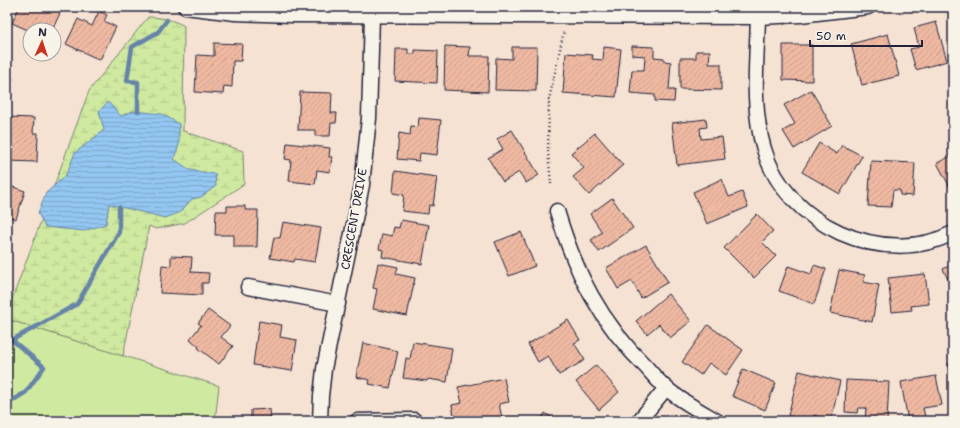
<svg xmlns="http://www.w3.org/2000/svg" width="960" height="428" font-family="'Shantell Sans',sans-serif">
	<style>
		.green { fill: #cfe9a0; stroke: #78866e }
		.wetland { fill: url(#wetland-marsh); stroke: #78866e }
		.water { fill: url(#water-rules); stroke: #6684a8 }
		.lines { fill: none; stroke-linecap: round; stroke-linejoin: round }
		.stream { stroke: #6684a8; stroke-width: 4.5 }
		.building { fill: url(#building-hatch); stroke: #22223b }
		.street-casing { stroke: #22223b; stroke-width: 17 }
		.path { stroke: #22223b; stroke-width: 2.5; stroke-dasharray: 1 3; stroke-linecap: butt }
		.street { stroke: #f7f3e8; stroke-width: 14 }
		.labels { text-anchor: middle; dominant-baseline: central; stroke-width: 4; stroke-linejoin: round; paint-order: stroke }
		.street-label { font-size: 12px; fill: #22223b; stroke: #f7f3e8 }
	</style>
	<defs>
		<pattern id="wetland-marsh" width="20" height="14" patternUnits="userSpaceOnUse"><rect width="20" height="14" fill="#cfe9a0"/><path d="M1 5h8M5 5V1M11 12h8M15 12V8" fill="none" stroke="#b1c88b"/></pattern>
		<pattern id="water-rules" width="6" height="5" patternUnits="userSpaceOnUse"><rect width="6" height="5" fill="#93c6f0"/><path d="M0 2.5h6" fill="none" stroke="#7eaacf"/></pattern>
		<pattern id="building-hatch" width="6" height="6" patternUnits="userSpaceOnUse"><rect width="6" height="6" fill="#efb9a2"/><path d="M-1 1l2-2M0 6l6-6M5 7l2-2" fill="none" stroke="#cd9f8c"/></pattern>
	</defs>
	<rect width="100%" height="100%" fill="#f5e2d3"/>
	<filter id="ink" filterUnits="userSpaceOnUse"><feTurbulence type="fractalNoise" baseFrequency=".025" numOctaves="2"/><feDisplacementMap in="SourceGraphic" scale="8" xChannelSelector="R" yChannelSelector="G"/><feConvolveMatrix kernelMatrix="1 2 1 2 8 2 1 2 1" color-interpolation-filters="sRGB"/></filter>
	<g filter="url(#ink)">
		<polygon class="green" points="7,319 219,386 215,421 7,421"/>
		<path class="wetland" d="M148,17C159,17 175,20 184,26L183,131L243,151L244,184L185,223L156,229L149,226L123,356L7,319V313L89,91Z"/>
		<polygon class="water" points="108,102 121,116 133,111 162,114 179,124 179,145 174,159 190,170 215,174 216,186 201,197 192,199 179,213 165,218 109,204 106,224 84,231 45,227 38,213 46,193 66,175 75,153 104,130 99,111"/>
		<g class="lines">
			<g class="stream">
				<polyline points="138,111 138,82 127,81 132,47 158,32 167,20"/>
				<polyline points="7,404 26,392 44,367 12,340 77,304 119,232 119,207"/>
			</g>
		</g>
		<g class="building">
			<polygon points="19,7 63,7 52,30 30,30 30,31 12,23"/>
			<polygon points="99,11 107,15 104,21 116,27 100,60 66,44 78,19 92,26"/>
			<polygon points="936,22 947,61 916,70 910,49 919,47 914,28"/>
			<polygon points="888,34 899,76 862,85 851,44"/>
			<polygon points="214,43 242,44 241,61 233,61 232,87 224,86 223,94 195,92 197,55 214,56"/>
			<polygon points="783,45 812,45 812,81 783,80"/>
			<polygon points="445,46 470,47 469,56 489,56 488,92 444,90"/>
			<polygon points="632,46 654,47 654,57 664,58 664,61 671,62 669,90 675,90 674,102 655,101 655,95 630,93 632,70 644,70 645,56 632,55"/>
			<polygon points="512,47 537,47 536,91 495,90 496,58 512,59"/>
			<polygon points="604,47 621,49 616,97 563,93 566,53 593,55 592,59 603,60"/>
			<polygon points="396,49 408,49 408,54 415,54 415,50 438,51 437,83 395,81"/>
			<polygon points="696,51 710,51 709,64 721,64 721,90 680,89 680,58 696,58"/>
			<polygon points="7,73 14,79 7,86"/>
			<polygon points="811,90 832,126 794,149 783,131 795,124 784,105"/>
			<polygon points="300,92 332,93 331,113 337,113 336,123 331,123 330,136 315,136 315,130 298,130"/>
			<polygon points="7,117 34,118 33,133 38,133 37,162 7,161"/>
			<polygon points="419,118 441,120 437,155 420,153 419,161 397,159 399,133 410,135 411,126 418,127"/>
			<polygon points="706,119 707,127 700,128 701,139 722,137 725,159 677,165 672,123"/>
			<polygon points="512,130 539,175 526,183 519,172 503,182 488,158 503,149 497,139"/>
			<polygon points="595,133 623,165 589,195 573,177 584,168 571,153"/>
			<polygon points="287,143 330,148 329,157 332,157 330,172 317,170 315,184 289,181 291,160 285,159"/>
			<polygon points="819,143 837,154 842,145 862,156 840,194 802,172"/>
			<polygon points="953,155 953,191 952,191 937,163"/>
			<polygon points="871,161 915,163 913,196 900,195 900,190 893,190 891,207 868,206"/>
			<polygon points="395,171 437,177 433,206 429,205 428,214 402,211 404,195 393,193"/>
			<polygon points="722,179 729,197 742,192 748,207 707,224 693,192"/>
			<polygon points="7,185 25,191 16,219 7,216"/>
			<polygon points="612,198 633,228 599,252 591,240 602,232 590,214"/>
			<polygon points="227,206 245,206 245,210 258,210 257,247 234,247 234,235 215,235 216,211 227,211"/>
			<polygon points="757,214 773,231 762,242 776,256 754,278 724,248"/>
			<polygon points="401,220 429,225 422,264 382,257 383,250 379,249 382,234 392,236 394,227 399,228"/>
			<polygon points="283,222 321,228 315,262 295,259 294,262 270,258 274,237 280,238"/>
			<polygon points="521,232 535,266 509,276 495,242"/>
			<polygon points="646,245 668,282 641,298 632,281 618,289 606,268"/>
			<polygon points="171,256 192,257 191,272 209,273 208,283 202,283 202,295 160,293 162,265 171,266"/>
			<polygon points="378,263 398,267 396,274 415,278 407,316 373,309 377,289 373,288"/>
			<polygon points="953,264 953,290 943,269"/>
			<polygon points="814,265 826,269 814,304 779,291 788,266 811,274"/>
			<polygon points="839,270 865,275 863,282 879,285 872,322 830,313"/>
			<polygon points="925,274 929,304 911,306 912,310 892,312 888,278"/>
			<polygon points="668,294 691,321 670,338 659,324 647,334 636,321"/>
			<polygon points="208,310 230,326 221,337 233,346 219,364 198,348 199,347 190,339 201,325 198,323"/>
			<polygon points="568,320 580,340 574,343 585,360 559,375 548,356 538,362 528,344"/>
			<polygon points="259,321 282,325 280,337 297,340 292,371 253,365"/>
			<polygon points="708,325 743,350 726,375 709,363 701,375 682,362"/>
			<polygon points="413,342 452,348 447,382 428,379 427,381 403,378 406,358 410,359"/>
			<polygon points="363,343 398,351 390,388 369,384 370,380 356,377"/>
			<polygon points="953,362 953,378 948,364"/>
			<polygon points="596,365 619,392 599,410 576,382"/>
			<polygon points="743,369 776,383 765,410 732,396"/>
			<polygon points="799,371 840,381 831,420 814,415 812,421 811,421 788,416"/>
			<polygon points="936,376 942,405 923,408 926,421 908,421 901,382"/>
			<polygon points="504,378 509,402 499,404 502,418 486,421 455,421 452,405 462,403 458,387"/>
			<polygon points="846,380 889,382 887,421 865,421 866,408 858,408 857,413 845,412"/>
			<polygon points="270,409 271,421 245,421 251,420 251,410"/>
			<polygon points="545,413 557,421 540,421"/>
		</g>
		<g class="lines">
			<g class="street-casing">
				<g id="street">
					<polyline points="185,7 235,13 292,15 758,17 800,15 868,7"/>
					<path d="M758,17C757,60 751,107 764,149C785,224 883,269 953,233"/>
					<path d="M557,211C576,274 600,322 647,368C653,375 659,382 666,388C681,401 700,411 717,421"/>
					<polyline points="248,287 338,304"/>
					<polyline points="320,421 321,396 324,369 362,185 369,118 372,16"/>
					<polyline points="357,421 414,420"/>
					<polyline points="639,421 666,388"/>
				</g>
			</g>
			<polyline class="path" points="551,184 548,152 549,100 564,31"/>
			<use href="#street" class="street"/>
		</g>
	</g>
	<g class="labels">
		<g class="street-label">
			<text transform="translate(354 219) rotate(-80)">CRESCENT DRIVE</text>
		</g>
	</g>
	<rect width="960" height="428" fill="none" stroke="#f7f3e8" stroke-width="24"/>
	<rect x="12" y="12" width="936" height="404" fill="none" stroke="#22223b" stroke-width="1.5" filter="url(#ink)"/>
	<g transform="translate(42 42) rotate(3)"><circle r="19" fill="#f7f3e8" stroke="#a29fa3"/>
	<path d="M0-3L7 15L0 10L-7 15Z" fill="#c8321e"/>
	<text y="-6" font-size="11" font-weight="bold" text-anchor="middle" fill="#22223b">N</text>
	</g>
	<path d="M810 40v6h112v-6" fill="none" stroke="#22223b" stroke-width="2"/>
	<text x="816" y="40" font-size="12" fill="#22223b" stroke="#f7f3e8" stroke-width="3" paint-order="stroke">50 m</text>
</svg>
